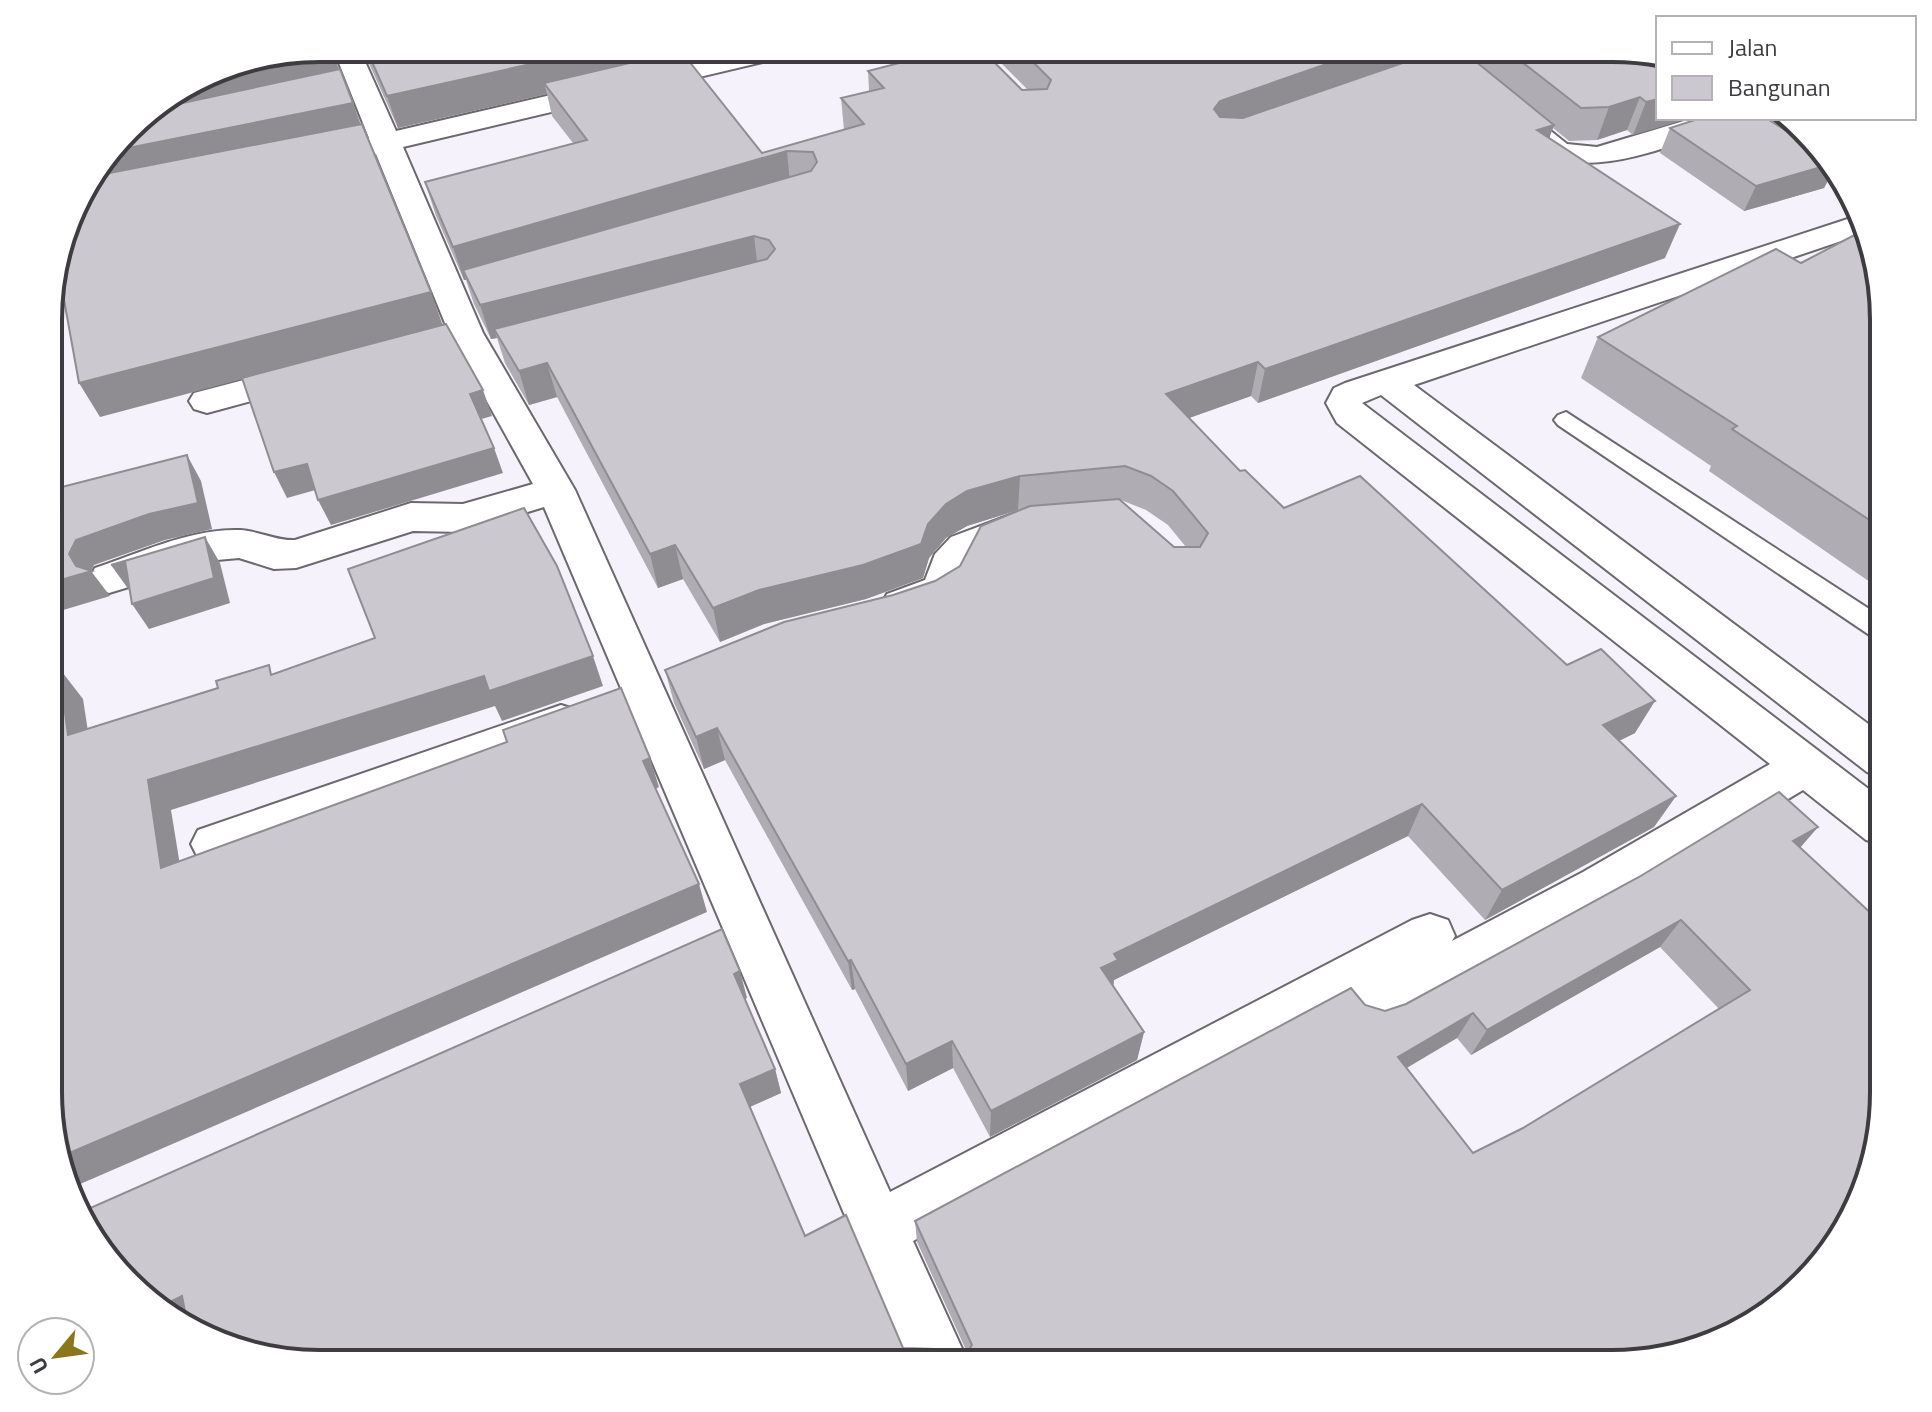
<svg xmlns="http://www.w3.org/2000/svg" width="1932" height="1412" font-family="'Titillium Web',sans-serif">
	<style>
		.lines { fill: none; stroke-linecap: round; stroke-linejoin: round }
		.lane-casing { stroke: #6b686f; stroke-width: 4 }
		.street-casing { stroke: #6b686f; stroke-width: 4 }
		.lane { fill: #fff; fill-rule: evenodd }
		.street { fill: #fff; fill-rule: evenodd }
		.wall { fill: #afacb3; fill-rule: evenodd }
		.shaded-wall { fill: #8f8c92 }
		.building { fill: #ccc8d0; stroke: #8f8c92; stroke-width: 2; fill-rule: evenodd }
		.rim { fill: none; stroke: #3e3c40; stroke-width: 4 }
	</style>
	<rect width="100%" height="100%" fill="#f6f2fb"/>
	<g class="lines">
		<g class="lane-casing">
			<polygon id="lane" points="1566,412 1883,618 1883,641 1874,638 1558,425 1554,420 1558,415"/>
		</g>
		<g class="street-casing">
			<g id="street">
				<path d="M333,48H359L396,131L752,48H800L797,54L403,147L483,333L575,490L890,1192L1412,920L1430,914L1448,920L1455,936L1452,941L1583,872L1770,764L1337,423L1326,403L1334,388L1345,383L1860,215L1865,233L1414,385L1883,735V777L1867,772L1381,395L1362,403L1883,800V845L1866,840L1803,790L1617,902L1391,1027L1373,1034L1355,1027L1347,1010L1349,1005L913,1241L969,1364H908L544,507L463,532L413,531L296,568L274,569L239,558L217,560L109,593L95,588L89,578L95,568C140,553 191,528 240,530C259,531 276,541 295,540L411,503L463,504L533,484L449,333L376,154L358,158L348,155L343,149L348,143L369,138Z"/>
				<path d="M1527,117L1537,120L1567,144L1597,147L1694,118H1739L1735,124C1669,144 1563,199 1513,126L1517,120Z"/>
				<polygon points="305,364 318,367 323,375 318,383 207,413 194,409 189,401 194,393"/>
				<path d="M1026,509L1040,513L1046,523C1033,544 1001,544 981,556C967,565 968,580 960,593C948,612 908,622 887,616L881,605L887,594L925,580L935,554L951,537Z"/>
				<polygon points="561,705 577,710 583,722 577,734 215,864 198,858 191,844 198,830"/>
			</g>
		</g>
		<use href="#lane" class="lane"/>
		<use href="#street" class="street"/>
	</g>
	<g class="wall">
		<path d="M362,48H750L689,62L762,153L844,130L841,98L869,91L868,71L894,64L878,48H980L1022,90L1027,89L986,48H1438L1437,51L1468,56L1469,48L1630,49L1658,118L1633,135L1627,130L1597,140L1569,141L1553,128L1549,138L1665,258L1258,403L1251,396L1189,418L1240,471L1284,508L1635,733L1619,741L1676,796L1654,827L1485,920L1408,836L1114,980L1113,987L1144,1032L1137,1060L990,1137L953,1068L908,1091L855,989L852,990L725,760L704,769L674,703L665,670L935,581L960,566L1022,509L967,526L946,538L929,558L923,578L866,599L764,624L720,642L683,579L658,588L557,397L529,405L505,363L497,338L491,339L474,304L466,280H464L436,216L425,182L573,143L552,116L547,94L398,128ZM1121,500L1146,510L1168,525L1186,547H1174Z"/>
		<polygon points="1670,128 1814,148 1833,171 1824,188 1744,211 1660,153"/>
		<polygon points="1801,263 1883,302 1883,591 1709,471 1711,466 1581,378 1598,337"/>
		<path d="M1818,827L1800,847L1732,1336L302,1363L84,1228L747,998L744,999L775,1069L781,1093L750,1107L805,1236L903,1348L966,1350L917,1242L915,1221L1365,1005L1385,1011L1406,1004ZM1660,947L1719,1009L1523,1128L1473,1153L1407,1068L1457,1038L1471,1055Z"/>
	</g>
	<g class="shaded-wall">
		<polygon points="331,48 343,80 140,116 203,77"/>
		<polygon points="603,48 750,48 552,93 544,83 547,94 398,128 387,96"/>
		<polygon points="1373,48 1439,48 1435,56 1215,134 1214,109 1220,101"/>
		<polygon points="1640,97 1627,130 1597,140 1609,107"/>
		<polygon points="1658,99 1658,118 1691,118 1633,135 1646,102"/>
		<polygon points="353,103 365,136 80,194 113,151"/>
		<polygon points="1554,125 1542,158 1537,130"/>
		<polygon points="787,151 790,184 463,270 466,280 464,280 453,247"/>
		<polygon points="1828,165 1833,171 1824,188 1744,211 1756,186"/>
		<polygon points="1680,224 1665,258 1258,403 1265,369"/>
		<polygon points="754,236 758,270 494,329 497,338 491,339 480,305"/>
		<polygon points="431,292 443,326 100,417 79,383"/>
		<polygon points="1258,362 1251,396 1161,428 1166,394"/>
		<polygon points="547,363 557,397 529,405 519,371"/>
		<polygon points="483,390 492,416 478,420 470,394"/>
		<polygon points="494,448 503,473 331,525 318,500"/>
		<polygon points="187,455 201,481 212,529 165,540 94,565 91,571 110,596 50,614 50,583 76,540"/>
		<polygon points="307,464 319,489 287,498 274,472"/>
		<polygon points="1020,476 1018,510 967,526 946,538 929,558 923,578 866,599 764,624 720,642 713,608 928,524 946,504 967,491"/>
		<polygon points="205,537 220,563 230,603 149,629 132,604"/>
		<polygon points="675,545 683,579 658,588 650,554"/>
		<polygon points="125,561 141,586 129,590 111,565"/>
		<polygon points="593,656 603,686 502,721 495,706 171,810 185,896 161,868 148,780 484,676"/>
		<polygon points="59,668 83,699 93,764 68,735"/>
		<polygon points="1655,701 1635,733 1584,758 1603,725"/>
		<polygon points="717,728 725,760 704,769 696,737"/>
		<polygon points="650,758 659,787 652,791 643,761"/>
		<polygon points="1676,796 1654,827 1485,920 1502,890"/>
		<polygon points="1422,804 1408,836 1114,980 1113,988 1101,968 1114,954"/>
		<polygon points="1818,827 1793,856 1793,841"/>
		<polygon points="699,884 707,912 71,1188 60,1157"/>
		<polygon points="1681,920 1660,947 1471,1055 1487,1030"/>
		<polygon points="851,960 855,989 852,990 848,961"/>
		<polygon points="740,971 747,998 741,1001 734,974"/>
		<polygon points="1473,1013 1457,1038 1384,1081 1398,1057"/>
		<polygon points="1144,1032 1137,1060 990,1137 991,1111"/>
		<polygon points="952,1041 953,1068 908,1091 906,1064"/>
		<polygon points="775,1069 781,1093 747,1108 740,1084"/>
		<polygon points="182,1296 187,1327 156,1309"/>
	</g>
	<g class="building">
		<polygon points="320,48 330,48 203,77 216,68"/>
		<polygon points="366,48 603,48 387,96"/>
		<polygon points="909,48 980,48 1022,90 1047,89 1051,80 1019,48 1373,48 1220,101 1214,109 1220,117 1243,118 1446,48 1459,48 1554,125 1537,130 1680,224 1265,369 1258,362 1166,394 1240,471 1245,470 1284,508 1360,476 1567,665 1601,649 1655,701 1603,725 1676,796 1502,890 1422,804 1114,954 1118,960 1101,968 1144,1032 991,1111 952,1041 906,1064 851,960 848,961 717,728 696,737 665,670 784,622 893,595 935,581 960,566 981,526 1030,506 1119,499 1174,547 1200,547 1208,533 1173,491 1151,476 1125,466 1020,476 967,491 946,504 928,524 921,544 863,565 759,590 713,608 675,545 650,554 547,363 519,371 494,329 767,259 775,249 769,240 754,236 480,305 463,270 811,171 817,162 813,152 787,151 453,247 425,182 587,140 544,83 681,51 762,153 864,124 841,98 884,88 868,71 919,58"/>
		<polygon points="1504,48 1630,49 1658,55 1658,99 1646,102 1640,97 1609,107 1581,108"/>
		<polygon points="340,69 353,103 113,151 140,116 150,110"/>
		<polygon points="1701,118 1766,118 1814,148 1828,165 1756,186 1670,128"/>
		<polygon points="362,124 431,292 79,383 57,261 76,199 94,176"/>
		<polygon points="1864,230 1883,302 1883,529 1732,429 1737,426 1598,337 1776,249 1801,263"/>
		<polygon points="446,324 483,390 470,394 494,448 318,500 307,464 274,472 242,378"/>
		<polygon points="187,455 198,503 149,514 76,540 69,554 76,566 92,571 50,583 50,490"/>
		<polygon points="524,508 557,566 593,656 489,691 484,676 148,780 161,868 507,742 503,730 621,688 650,758 643,761 699,884 60,1157 50,1127 50,671 59,668 68,735 218,688 216,681 269,665 271,675 375,638 348,569"/>
		<polygon points="205,537 214,578 132,604 125,561 111,565"/>
		<path d="M1779,792L1818,827L1793,841L1875,917L1883,912V1110L1864,1196L1828,1258L1732,1336L1613,1364L302,1363L216,1344L188,1327L182,1296L156,1309L154,1308L84,1228L79,1213L722,929L740,971L734,974L775,1069L740,1084L805,1236L846,1215L903,1348L969,1350L972,1345L915,1221L1351,988L1365,1005L1385,1011L1406,1004L1639,877ZM1681,920L1750,990L1523,1128L1473,1153L1398,1057L1473,1013L1487,1030Z"/>
	</g>
	<path d="M0 0H1932V1412H0ZM320 62H1612A258 258 0 0 1 1870 320V1092A258 258 0 0 1 1612 1350H320A258 258 0 0 1 62 1092V320A258 258 0 0 1 320 62Z" fill="#fff" fill-rule="evenodd"/>
	<path class="rim" d="M320 62H1612A258 258 0 0 1 1870 320V1092A258 258 0 0 1 1612 1350H320A258 258 0 0 1 62 1092V320A258 258 0 0 1 320 62Z"/>
	<rect x="1656" y="16" width="260" height="104" fill="#ffffff" stroke="#b2b1b3" stroke-width="2"/>
	<rect x="1672" y="42" width="40" height="12" fill="#ffffff" stroke="#b2b1b3" stroke-width="2"/>
	<text x="1728" y="56" font-size="24" fill="#3e3c40">Jalan</text>
	<rect x="1672" y="76" width="40" height="24" fill="#ccc8d0" stroke="#b2b1b3" stroke-width="2"/>
	<text x="1728" y="96" font-size="24" fill="#3e3c40">Bangunan</text>
	<g transform="translate(56 1356) rotate(241)"><circle r="38" fill="#ffffff" stroke="#b2b1b3" stroke-width="2"/>
	<path d="M0-6L14 30L0 20L-14 30Z" fill="#8a771c"/>
	<text y="-12" font-size="22" font-weight="bold" text-anchor="middle" fill="#3e3c40">U</text>
	</g>
</svg>
